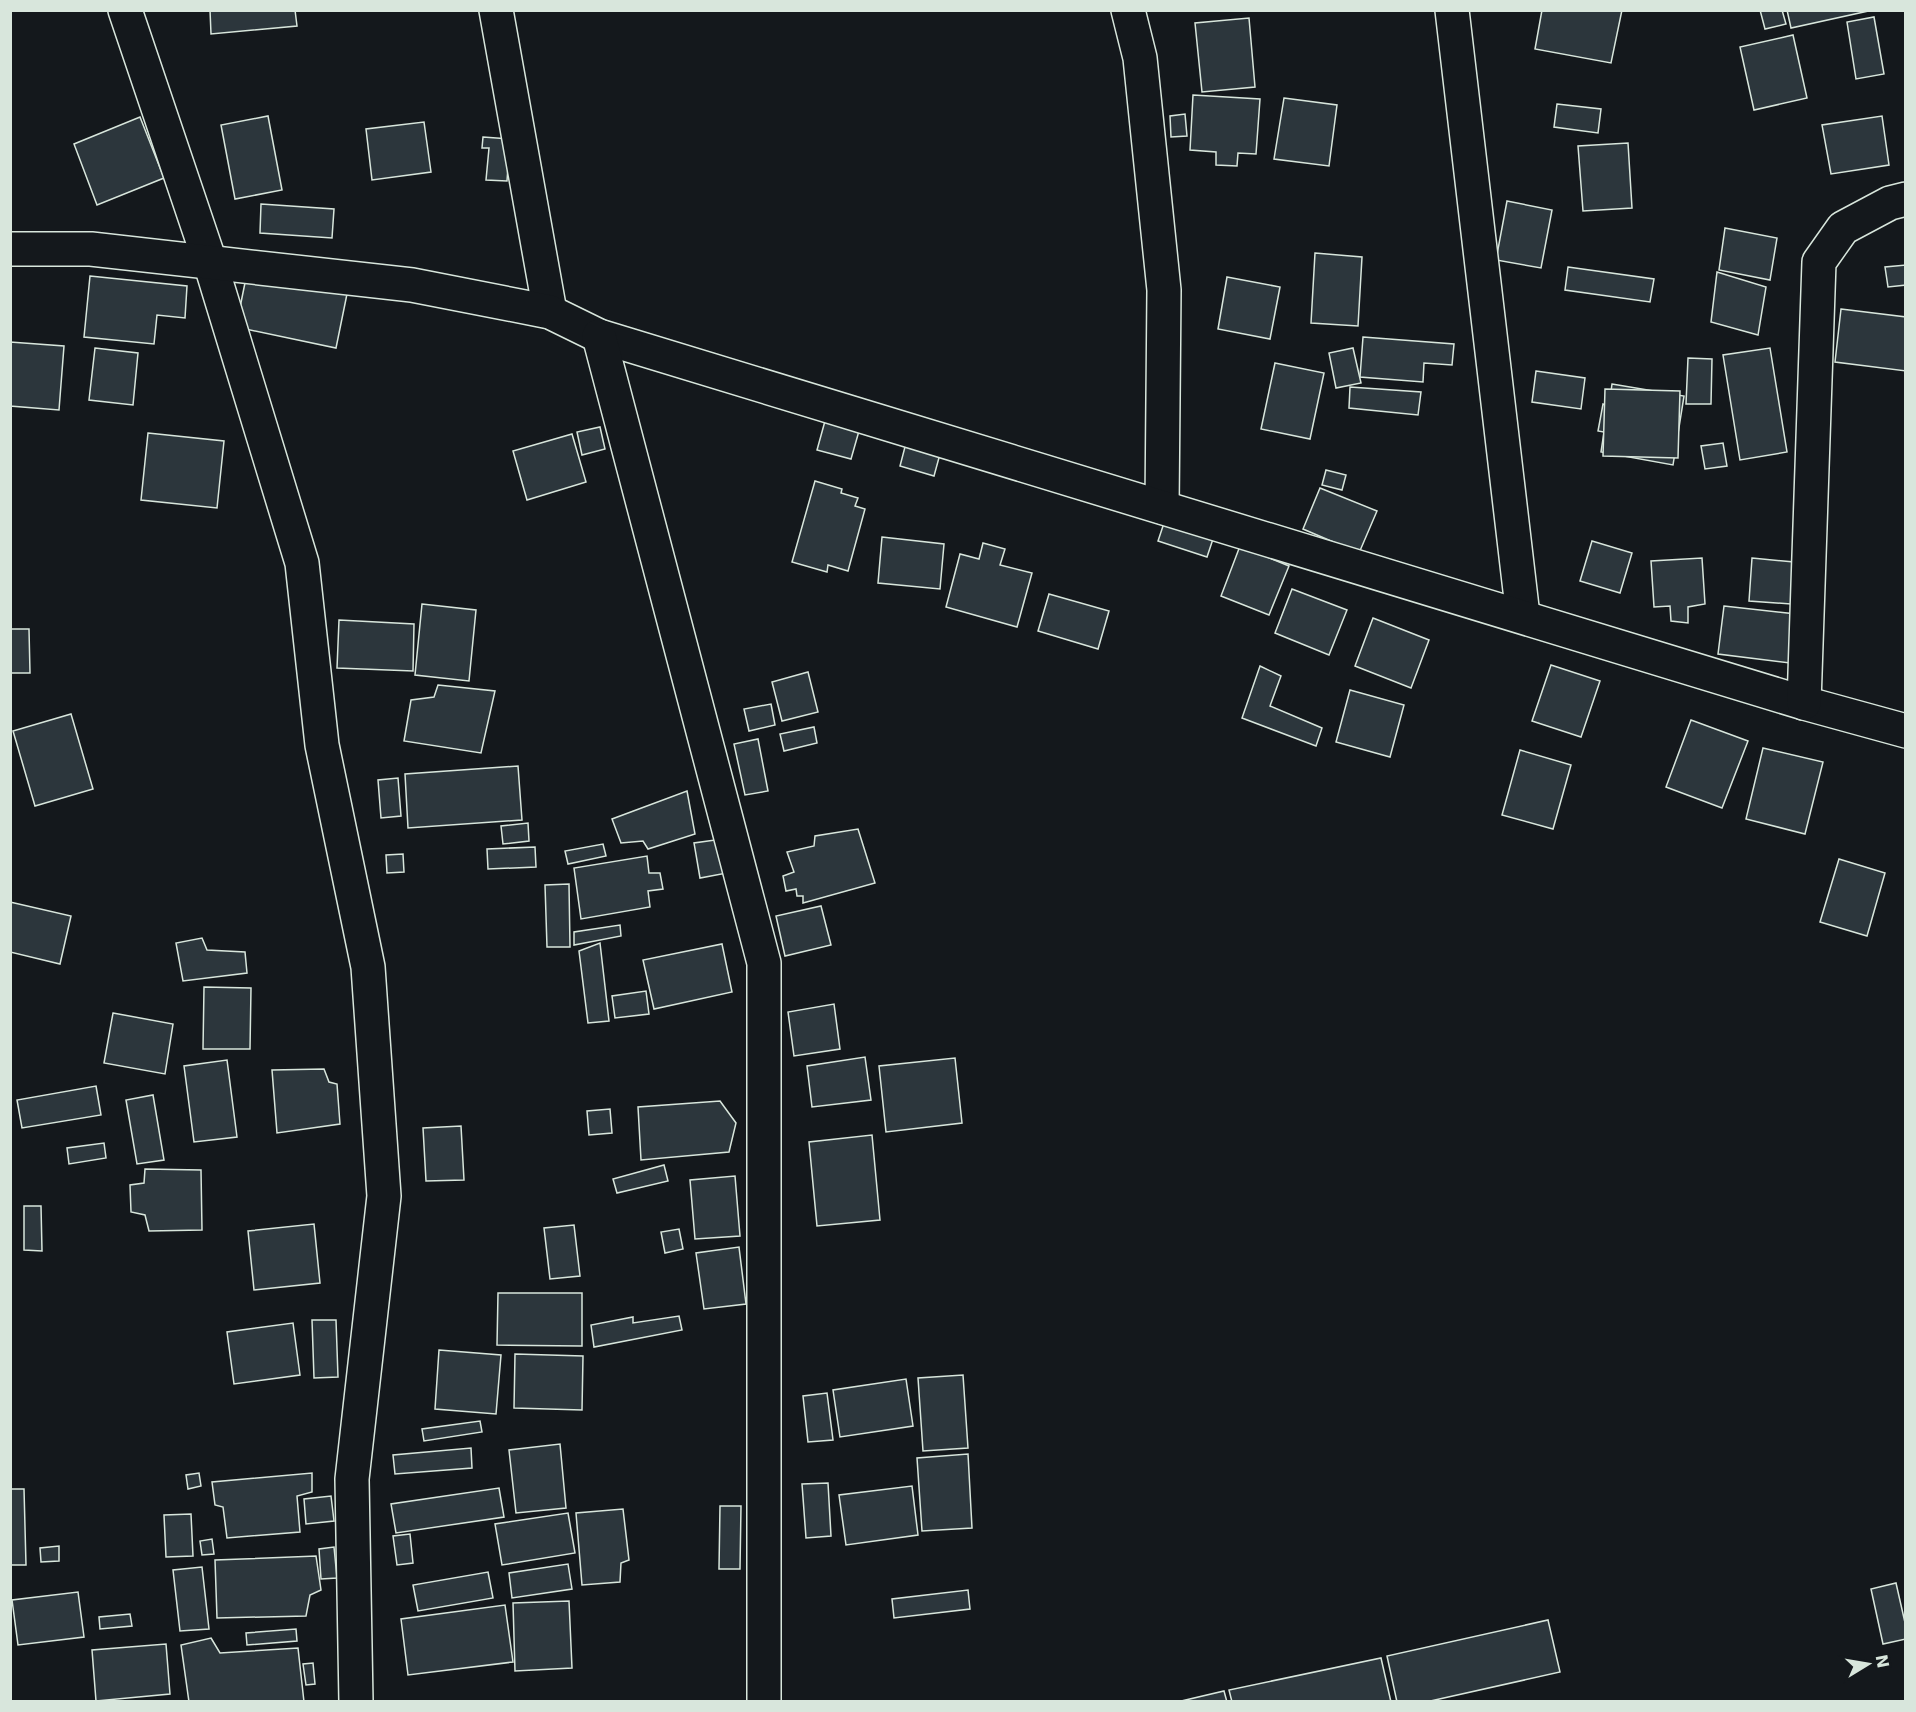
<svg xmlns="http://www.w3.org/2000/svg" width="1916" height="1712" font-family="'DejaVu Sans',sans-serif">
	<style>
		.building { fill: #2c363c; stroke: #d8e6dc; stroke-width: 1.5 }
		.lines { fill: none; stroke-linecap: round; stroke-linejoin: round }
		.minor-casing { stroke: #d8e6dc; stroke-width: 36 }
		.minor { stroke: #14181c; stroke-width: 33 }
	</style>
	<rect width="100%" height="100%" fill="#14181c"/>
	<g class="building">
		<polygon points="210,10 295,10 297,26 211,34"/>
		<polygon points="1542,10 1622,10 1611,63 1535,49"/>
		<polygon points="1760,10 1782,10 1786,24 1765,29"/>
		<polygon points="1787,10 1873,10 1791,28"/>
		<polygon points="1874,17 1884,74 1856,79 1847,22"/>
		<polygon points="1249,18 1255,87 1202,92 1195,23"/>
		<polygon points="1793,35 1807,98 1754,110 1740,47"/>
		<polygon points="1193,95 1260,99 1256,154 1238,153 1237,166 1216,165 1216,152 1190,150"/>
		<polygon points="1284,98 1337,105 1329,166 1274,159"/>
		<polygon points="1557,104 1601,109 1598,133 1554,127"/>
		<polygon points="1185,114 1187,136 1171,137 1170,116"/>
		<polygon points="268,116 282,190 235,199 221,125"/>
		<polygon points="1882,116 1889,165 1831,174 1822,125"/>
		<polygon points="140,117 164,178 97,205 74,144"/>
		<polygon points="424,122 431,172 372,180 366,129"/>
		<polygon points="483,137 510,139 507,181 486,180 489,148 482,148"/>
		<polygon points="1628,143 1632,208 1583,211 1578,146"/>
		<polygon points="1507,201 1552,210 1541,268 1496,260"/>
		<polygon points="261,204 334,209 332,238 260,233"/>
		<polygon points="1725,228 1777,238 1770,280 1719,270"/>
		<polygon points="1315,253 1362,257 1358,326 1311,323"/>
		<polygon points="1906,265 1906,285 1888,287 1885,267"/>
		<polygon points="1568,267 1654,279 1650,302 1565,290"/>
		<polygon points="1717,272 1766,287 1758,335 1711,322"/>
		<polygon points="247,273 347,294 336,348 236,327"/>
		<polygon points="90,276 187,286 185,318 157,315 154,344 84,337"/>
		<polygon points="1227,277 1280,287 1270,339 1218,329"/>
		<polygon points="1841,309 1906,317 1906,371 1835,362"/>
		<polygon points="1363,337 1454,344 1452,365 1424,363 1423,382 1360,377"/>
		<polygon points="10,342 64,346 59,410 10,406"/>
		<polygon points="95,348 138,353 133,405 89,400"/>
		<polygon points="1353,348 1361,383 1336,388 1329,353"/>
		<polygon points="1770,348 1787,452 1740,460 1723,355"/>
		<polygon points="1688,358 1712,359 1711,404 1686,404"/>
		<polygon points="1275,363 1324,373 1310,439 1261,429"/>
		<polygon points="1536,371 1585,378 1581,409 1532,402"/>
		<polygon points="1612,384 1684,396 1673,465 1601,452 1604,432 1598,431 1603,404 1609,406"/>
		<polygon points="1350,387 1421,392 1418,415 1349,408"/>
		<polygon points="1605,389 1680,391 1678,458 1603,456"/>
		<polygon points="825,421 859,431 851,459 817,450"/>
		<polygon points="600,427 605,449 582,455 577,432"/>
		<polygon points="148,433 224,441 217,508 141,500"/>
		<polygon points="572,434 586,482 527,500 513,451"/>
		<polygon points="906,443 940,454 934,476 900,466"/>
		<polygon points="1723,443 1727,466 1705,469 1701,446"/>
		<polygon points="1326,470 1346,475 1342,490 1322,485"/>
		<polygon points="815,481 842,489 841,493 858,498 855,506 865,509 848,571 828,565 827,572 792,562"/>
		<polygon points="1320,488 1377,511 1359,553 1303,529"/>
		<polygon points="1166,517 1215,533 1207,557 1158,541"/>
		<polygon points="882,537 944,544 940,589 878,583"/>
		<polygon points="1592,541 1632,553 1620,593 1580,581"/>
		<polygon points="983,543 1005,549 1000,565 1032,573 1017,627 946,607 960,554 979,559"/>
		<polygon points="1240,546 1289,566 1269,615 1221,596"/>
		<polygon points="1702,558 1705,604 1688,607 1688,623 1671,621 1670,606 1654,607 1651,561"/>
		<polygon points="1752,558 1794,562 1791,604 1749,601"/>
		<polygon points="1292,589 1347,610 1329,655 1275,633"/>
		<polygon points="1049,594 1109,611 1098,649 1038,631"/>
		<polygon points="422,604 476,610 469,681 415,675"/>
		<polygon points="1724,606 1796,614 1790,663 1718,654"/>
		<polygon points="1373,618 1429,640 1411,688 1355,666"/>
		<polygon points="339,620 414,624 413,671 337,668"/>
		<polygon points="10,629 29,629 30,673 10,673"/>
		<polygon points="1551,665 1600,681 1581,737 1532,721"/>
		<polygon points="1260,666 1281,676 1270,706 1322,728 1316,746 1242,718"/>
		<polygon points="808,672 818,712 782,721 772,682"/>
		<polygon points="438,685 495,691 481,753 404,741 411,700 434,697"/>
		<polygon points="1350,690 1404,705 1390,757 1336,742"/>
		<polygon points="771,704 775,725 749,731 744,709"/>
		<polygon points="71,714 93,789 35,806 13,731"/>
		<polygon points="1691,720 1748,741 1722,808 1666,787"/>
		<polygon points="814,727 817,743 784,751 780,734"/>
		<polygon points="758,739 768,791 745,795 734,744"/>
		<polygon points="1763,748 1823,762 1805,834 1746,819"/>
		<polygon points="1520,750 1571,765 1553,829 1502,815"/>
		<polygon points="518,766 522,820 408,828 405,774"/>
		<polygon points="398,778 401,816 381,818 378,780"/>
		<polygon points="687,791 695,834 648,849 643,841 621,843 612,819"/>
		<polygon points="528,823 529,841 503,844 501,826"/>
		<polygon points="858,829 875,883 803,903 803,896 797,896 796,889 786,891 783,876 794,872 787,852 814,846 815,836"/>
		<polygon points="722,839 727,873 700,878 694,843"/>
		<polygon points="603,844 606,856 568,864 565,851"/>
		<polygon points="535,847 536,867 488,869 487,849"/>
		<polygon points="403,854 404,872 387,873 386,855"/>
		<polygon points="647,856 649,873 660,873 663,889 648,891 650,907 581,919 574,868"/>
		<polygon points="1839,859 1885,873 1867,936 1820,922"/>
		<polygon points="569,884 570,947 547,947 545,885"/>
		<polygon points="10,902 71,916 60,964 10,952"/>
		<polygon points="821,906 831,945 785,956 776,916"/>
		<polygon points="620,925 621,936 574,945 574,932"/>
		<polygon points="202,938 207,950 245,952 247,973 183,981 176,943"/>
		<polygon points="600,943 609,1021 588,1023 579,951"/>
		<polygon points="722,944 732,992 654,1009 643,960"/>
		<polygon points="204,987 251,988 250,1049 203,1049"/>
		<polygon points="646,991 649,1014 615,1018 612,996"/>
		<polygon points="834,1004 840,1049 794,1056 788,1012"/>
		<polygon points="113,1013 173,1024 165,1074 104,1063"/>
		<polygon points="865,1057 871,1100 812,1107 807,1066"/>
		<polygon points="955,1058 962,1123 886,1132 879,1066"/>
		<polygon points="227,1060 237,1137 194,1142 184,1066"/>
		<polygon points="324,1069 329,1082 337,1084 340,1124 277,1133 272,1070"/>
		<polygon points="96,1086 101,1115 22,1128 17,1100"/>
		<polygon points="153,1095 164,1160 137,1164 126,1100"/>
		<polygon points="720,1101 736,1123 729,1152 641,1160 638,1107"/>
		<polygon points="610,1109 612,1133 589,1135 587,1111"/>
		<polygon points="461,1126 464,1180 426,1181 423,1128"/>
		<polygon points="872,1135 880,1220 817,1226 809,1142"/>
		<polygon points="104,1143 106,1158 69,1164 67,1148"/>
		<polygon points="664,1165 668,1181 617,1193 613,1179"/>
		<polygon points="145,1169 201,1170 202,1230 149,1231 145,1215 131,1212 130,1185 144,1183"/>
		<polygon points="735,1176 740,1236 695,1239 690,1180"/>
		<polygon points="24,1206 41,1206 42,1251 24,1250"/>
		<polygon points="314,1224 320,1283 254,1290 248,1231"/>
		<polygon points="574,1225 580,1276 550,1279 544,1228"/>
		<polygon points="679,1229 683,1249 665,1253 661,1232"/>
		<polygon points="739,1247 746,1304 704,1309 696,1253"/>
		<polygon points="498,1293 582,1293 582,1346 497,1345"/>
		<polygon points="679,1316 682,1330 594,1347 591,1325 633,1317 633,1323"/>
		<polygon points="312,1320 336,1320 338,1377 314,1378"/>
		<polygon points="293,1323 300,1375 234,1384 227,1332"/>
		<polygon points="439,1350 501,1355 496,1414 435,1409"/>
		<polygon points="515,1354 583,1356 582,1410 514,1408"/>
		<polygon points="963,1375 968,1448 923,1451 918,1378"/>
		<polygon points="906,1379 913,1426 840,1437 833,1390"/>
		<polygon points="827,1393 833,1440 808,1442 803,1396"/>
		<polygon points="480,1421 482,1432 424,1441 422,1429"/>
		<polygon points="560,1444 566,1508 516,1513 509,1450"/>
		<polygon points="471,1448 472,1468 395,1474 393,1455"/>
		<polygon points="968,1454 972,1528 922,1531 917,1458"/>
		<polygon points="199,1473 201,1486 188,1489 186,1475"/>
		<polygon points="312,1473 312,1492 297,1496 300,1532 227,1538 223,1507 215,1505 212,1482"/>
		<polygon points="828,1483 831,1536 806,1538 802,1484"/>
		<polygon points="912,1486 918,1535 846,1545 839,1495"/>
		<polygon points="499,1488 504,1517 396,1533 391,1504"/>
		<polygon points="10,1489 24,1489 26,1565 10,1565"/>
		<polygon points="331,1496 334,1521 306,1524 304,1499"/>
		<polygon points="720,1506 741,1506 740,1569 719,1569"/>
		<polygon points="623,1509 629,1560 621,1563 620,1582 582,1585 576,1513"/>
		<polygon points="568,1513 575,1553 502,1565 495,1524"/>
		<polygon points="191,1514 193,1556 166,1557 164,1515"/>
		<polygon points="410,1534 413,1563 397,1565 393,1536"/>
		<polygon points="212,1539 214,1554 202,1555 200,1541"/>
		<polygon points="59,1546 59,1561 41,1562 40,1548"/>
		<polygon points="334,1547 337,1578 321,1579 319,1549"/>
		<polygon points="316,1556 321,1590 310,1595 306,1616 217,1618 215,1560"/>
		<polygon points="568,1564 572,1589 512,1598 509,1573"/>
		<polygon points="202,1567 209,1629 180,1631 173,1570"/>
		<polygon points="488,1572 493,1598 418,1611 413,1585"/>
		<polygon points="1896,1583 1906,1627 1906,1639 1883,1644 1871,1589"/>
		<polygon points="968,1590 970,1609 894,1618 892,1599"/>
		<polygon points="78,1592 84,1637 18,1645 12,1600"/>
		<polygon points="569,1601 572,1668 515,1671 513,1603"/>
		<polygon points="505,1605 513,1662 408,1675 401,1619"/>
		<polygon points="130,1614 132,1626 100,1629 99,1617"/>
		<polygon points="1548,1620 1560,1672 1426,1702 1397,1702 1387,1656"/>
		<polygon points="296,1629 297,1641 247,1645 246,1633"/>
		<polygon points="211,1638 220,1653 298,1648 304,1702 189,1702 181,1645"/>
		<polygon points="166,1644 170,1694 96,1701 92,1650"/>
		<polygon points="1381,1658 1391,1702 1232,1702 1229,1690"/>
		<polygon points="313,1663 315,1684 306,1685 303,1664"/>
		<polygon points="1224,1691 1227,1702 1177,1702"/>
	</g>
	<g class="lines">
		<g class="minor-casing">
			<g id="minor">
				<polyline points="125,10 210,262 302,563 322,745 368,967 384,1196 352,1479 356,1702"/>
				<polyline points="496,10 550,312"/>
				<polyline points="1128,10 1140,58 1164,290 1162,507"/>
				<polyline points="1452,10 1523,616"/>
				<polyline points="10,249 91,249 412,285 550,312 599,336 1804,703 1906,731"/>
				<polyline points="599,336 764,963 764,1702"/>
				<polyline points="1804,703 1819,262 1843,228 1890,203 1906,199"/>
			</g>
		</g>
		<use href="#minor" class="minor"/>
	</g>
	<rect width="1916" height="1712" fill="none" stroke="#d8e6dc" stroke-width="24"/>
	<g transform="translate(1868 1664) rotate(79)" stroke="#14181c" stroke-width="4.5" paint-order="stroke">
	<path d="M0-4.5L10 22L0 15L-10 22Z" fill="#d8e6dc"/>
	<text y="-9" font-size="16" font-weight="bold" text-anchor="middle" fill="#d8e6dc">N</text>
	</g>
</svg>
